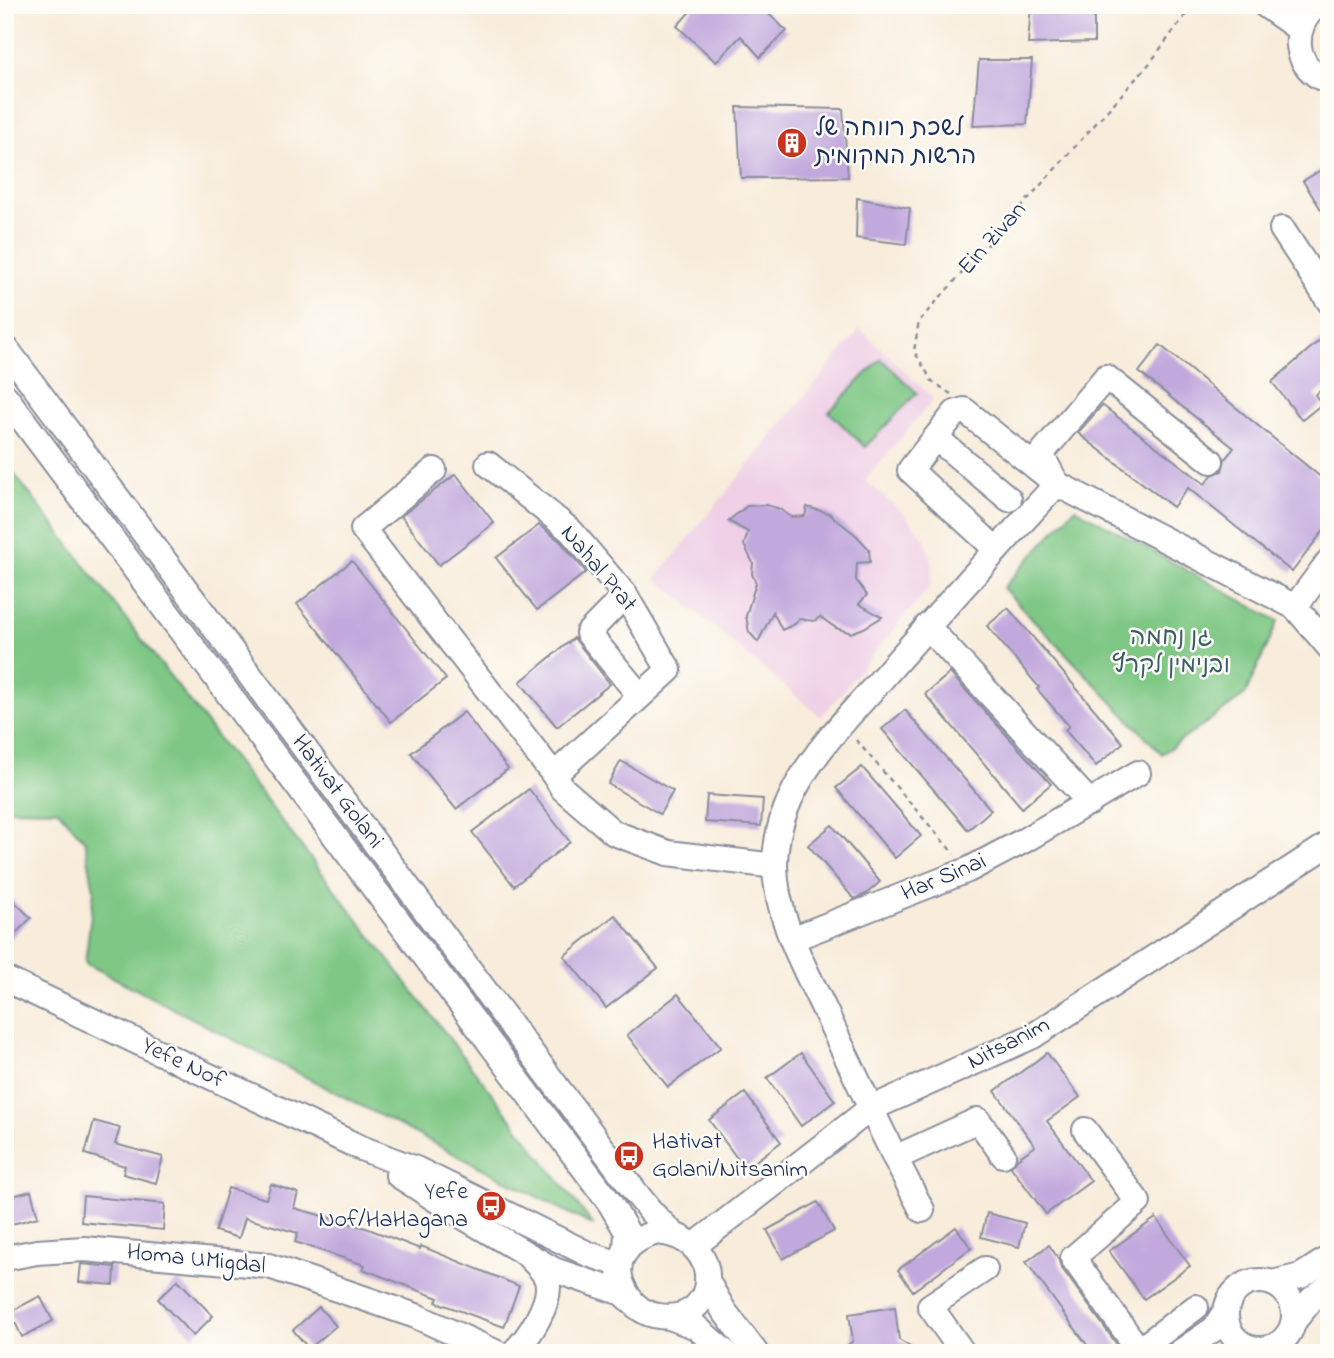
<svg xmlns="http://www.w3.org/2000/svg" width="1334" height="1358" font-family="'Indie Flower','Playpen Sans Hebrew',sans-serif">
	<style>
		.built { fill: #efd0e6 }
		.green { fill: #7ec784; stroke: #4c7b71; stroke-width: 2 }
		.building { fill: #c1a8dd }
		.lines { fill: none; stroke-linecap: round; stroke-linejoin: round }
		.minor-casing { stroke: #8a8e9c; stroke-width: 28 }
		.path { stroke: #8a8e9c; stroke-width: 2.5; stroke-dasharray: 5 5; stroke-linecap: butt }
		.minor { stroke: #fff; stroke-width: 24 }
		.labels { text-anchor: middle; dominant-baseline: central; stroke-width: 5; stroke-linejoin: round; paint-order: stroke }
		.poi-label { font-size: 24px; fill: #1b2f5e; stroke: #fdfcf7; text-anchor: start }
		.street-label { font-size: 24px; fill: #1b2f5e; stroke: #fdfcf7 }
		.park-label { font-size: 24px; fill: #395d69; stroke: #fdfcf7 }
	</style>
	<rect width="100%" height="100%" fill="#fdfcf7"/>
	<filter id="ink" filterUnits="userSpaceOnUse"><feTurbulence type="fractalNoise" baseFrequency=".0143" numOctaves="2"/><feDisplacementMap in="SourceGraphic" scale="14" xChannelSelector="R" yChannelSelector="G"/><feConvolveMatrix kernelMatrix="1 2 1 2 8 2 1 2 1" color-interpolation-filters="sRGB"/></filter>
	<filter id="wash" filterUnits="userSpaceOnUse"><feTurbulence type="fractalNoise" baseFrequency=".00686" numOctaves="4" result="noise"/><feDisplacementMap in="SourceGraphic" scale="28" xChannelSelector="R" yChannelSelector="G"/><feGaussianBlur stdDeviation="1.57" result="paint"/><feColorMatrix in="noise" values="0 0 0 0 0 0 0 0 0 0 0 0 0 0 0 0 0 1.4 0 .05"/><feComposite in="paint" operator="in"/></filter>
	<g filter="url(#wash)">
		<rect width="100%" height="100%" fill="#f8ecda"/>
		<polygon class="built" points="860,329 934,399 865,480 905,515 924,538 933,566 930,586 821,717 656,578"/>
		<g class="green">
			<polygon points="881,359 917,393 865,447 829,412"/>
			<polygon points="5,462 594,1226 85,963 94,890 85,841 58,810 5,809"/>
			<polygon points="1075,508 1278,621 1245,695 1162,754 1003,588"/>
		</g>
		<g id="blocks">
			<g class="building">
				<polygon points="696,5 759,5 787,31 760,57 741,36 716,62 677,26"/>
				<polygon points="1031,5 1094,5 1094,42 1028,44"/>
				<polygon points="979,60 1032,60 1027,124 973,126"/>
				<polygon points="737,107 843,109 848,177 741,178"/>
				<polygon points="1329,165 1329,222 1303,181"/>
				<polygon points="857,198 910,208 906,244 856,238"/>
				<polygon points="1321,339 1329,349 1329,384 1315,395 1322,404 1302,420 1272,382"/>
				<polygon points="1160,345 1329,484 1329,523 1292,572 1188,488 1173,507 1078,433 1102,405 1205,484 1212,475 1222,471 1225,459 1234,448 1139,372"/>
				<polygon points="456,474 494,523 439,565 401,516"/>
				<polygon points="766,505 780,509 791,517 805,516 807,507 828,513 857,536 869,549 870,562 857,563 856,580 867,595 859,604 882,617 864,628 851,633 836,628 820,617 814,621 799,619 795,624 782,630 773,612 758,642 749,632 746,616 756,583 752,574 753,563 744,545 748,532 728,521 747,506"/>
				<polygon points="539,525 561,542 586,572 537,610 496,558"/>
				<polygon points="352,561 446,679 391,722 297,604"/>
				<polygon points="1008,608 1123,743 1096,766 1065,730 1069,726 1037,689 1039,687 987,626"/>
				<polygon points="574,638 610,684 557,727 520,682"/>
				<polygon points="950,673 1051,784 1022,808 925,694"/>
				<polygon points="905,710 991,810 968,830 882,729"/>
				<polygon points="464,712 508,769 456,809 411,753"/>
				<polygon points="621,761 673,791 660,814 608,784"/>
				<polygon points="862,767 921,836 895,858 836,788"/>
				<polygon points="529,789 570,842 514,886 472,832"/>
				<polygon points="707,795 763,799 761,826 705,822"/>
				<polygon points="832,825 880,882 866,894 854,899 808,845"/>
				<polygon points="5,892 31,918 5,944"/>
				<polygon points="615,915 658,968 606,1008 564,956"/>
				<polygon points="678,994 721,1047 668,1087 627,1035"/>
				<polygon points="801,1053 835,1101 801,1126 767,1078"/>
				<polygon points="1047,1053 1080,1097 1047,1121 1091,1181 1046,1214 1011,1167 1017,1159 1035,1146 995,1091"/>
				<polygon points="745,1093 781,1142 745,1169 709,1120"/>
				<polygon points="94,1121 120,1128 115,1144 163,1157 156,1183 123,1174 125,1166 85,1154"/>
				<polygon points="271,1184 298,1193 294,1208 366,1228 420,1249 421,1246 519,1286 504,1327 436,1302 438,1298 363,1269 365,1265 295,1242 298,1233 245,1218 239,1238 215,1231 228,1188 266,1199"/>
				<polygon points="31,1191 38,1217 5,1226 5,1198"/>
				<polygon points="83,1196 165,1204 163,1230 81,1222"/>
				<polygon points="818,1202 834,1231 783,1259 767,1230"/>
				<polygon points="987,1213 1025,1223 1019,1247 981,1237"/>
				<polygon points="1156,1218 1190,1266 1144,1299 1109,1251"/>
				<polygon points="956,1227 971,1248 913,1291 898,1270"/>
				<polygon points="1049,1245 1058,1258 1061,1267 1123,1353 1093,1353 1026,1262"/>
				<polygon points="81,1264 115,1267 114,1285 79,1282"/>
				<polygon points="178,1280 213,1316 193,1336 158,1299"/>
				<polygon points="40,1296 53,1321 22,1337 10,1312"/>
				<polygon points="319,1307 336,1326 309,1349 293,1330"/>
				<polygon points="895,1307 899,1340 920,1353 837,1353 853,1341 849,1314"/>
			</g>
		</g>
	</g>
	<g filter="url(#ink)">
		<use href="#blocks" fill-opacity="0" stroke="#8a8e9c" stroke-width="2"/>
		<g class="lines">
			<g class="minor-casing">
				<g id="minor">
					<polyline points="1265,5 1299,29"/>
					<path d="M1318,5C1289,26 1293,70 1329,81"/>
					<polyline points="1282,229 1329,301"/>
					<polyline points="5,347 636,1193 652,1213 673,1234"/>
					<polyline points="5,396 610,1203 627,1232 626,1251"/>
					<polyline points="936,438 1009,499"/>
					<polyline points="1211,461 1106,377 1041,454 1057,484 1295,607 1329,647"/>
					<polyline points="488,464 571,531 625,595 669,670 554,775 563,789 614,833 668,853 775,866"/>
					<polyline points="434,470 363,529 554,775"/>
					<polyline points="625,595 588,633 640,696"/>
					<polyline points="1295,607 1329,561"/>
					<polyline points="927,626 1090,803"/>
					<polyline points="792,939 968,870 1025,840 1138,773"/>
					<polyline points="5,979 361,1148 416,1169 588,1254 613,1262 619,1262"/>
					<polyline points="1085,1130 1138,1202 1073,1258 1141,1353"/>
					<polyline points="895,1158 978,1120 1003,1155"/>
					<polyline points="398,1175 455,1212 554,1270 622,1293 631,1301"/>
					<path d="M922,1210C888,1146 857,1080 827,1015C805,968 776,919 775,866C775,840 783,812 795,789C816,749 850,715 880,681C938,614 997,549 1057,484L964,410L955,413L910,470L997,550"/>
					<path d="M658,1232C726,1238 721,1325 659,1316C646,1315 634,1306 628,1296C608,1264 624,1241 658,1232Z"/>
					<polyline points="694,1246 870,1109 1033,1036 1329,844"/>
					<polyline points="5,1258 37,1252 84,1249 269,1266 416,1316 497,1353"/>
					<polyline points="707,1281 724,1311 756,1353"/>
					<circle cx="1260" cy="1315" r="34"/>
					<polyline points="1272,1283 1301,1276 1329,1258"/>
					<polyline points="672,1318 696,1327 726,1353"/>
					<polyline points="1294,1321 1312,1299 1329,1286"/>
					<polyline points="1139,1350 1196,1307"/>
					<path d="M513,1353C528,1339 553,1301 547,1280C544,1271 536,1264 530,1258"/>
					<polyline points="963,1353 930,1306 985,1269"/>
					<polyline points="1179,1353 1214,1329 1226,1310"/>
				</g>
			</g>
			<g class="path">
				<polyline points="951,394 932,381 914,351 919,321 1149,64 1193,5"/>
				<polyline points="856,740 954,854"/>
			</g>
			<use href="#minor" class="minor"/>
		</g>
	</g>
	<defs>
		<g id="building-disc" transform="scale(1.575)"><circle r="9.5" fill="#c8321e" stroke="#fdfcf7"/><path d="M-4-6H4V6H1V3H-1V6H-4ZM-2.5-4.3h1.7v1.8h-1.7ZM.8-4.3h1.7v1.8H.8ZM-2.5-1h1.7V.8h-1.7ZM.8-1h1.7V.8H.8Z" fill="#fff"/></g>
		<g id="bus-disc" transform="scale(1.575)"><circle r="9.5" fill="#c8321e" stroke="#fdfcf7"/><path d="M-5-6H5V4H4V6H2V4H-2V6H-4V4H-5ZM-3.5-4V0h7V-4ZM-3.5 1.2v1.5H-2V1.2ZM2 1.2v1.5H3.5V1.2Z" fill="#fff"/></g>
	</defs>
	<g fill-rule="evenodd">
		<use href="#building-disc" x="792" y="143"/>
		<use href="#bus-disc" x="629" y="1156"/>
		<use href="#bus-disc" x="491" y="1206"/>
	</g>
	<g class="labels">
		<g class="poi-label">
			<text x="815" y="129">לשכת רווחה של<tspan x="815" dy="28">הרשות המקומית</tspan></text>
			<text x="652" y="1142">Hativat<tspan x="652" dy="28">Golani/Nitsanim</tspan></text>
			<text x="468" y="1192" text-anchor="end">Yefe<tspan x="468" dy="28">Nof/HaHagana</tspan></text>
		</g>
		<g class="street-label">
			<text transform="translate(993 239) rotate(-48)">Ein Zivan</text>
			<text transform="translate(598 569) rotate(50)">Nahal Prat</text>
			<text transform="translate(337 792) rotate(53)">Hativat Golani</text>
			<text transform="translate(944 878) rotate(-23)">Har Sinai</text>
			<text transform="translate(1009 1044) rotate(-27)">Nitsanim</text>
			<text transform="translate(183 1064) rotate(25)">Yefe Nof</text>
			<text transform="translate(196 1260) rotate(6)">Homa UMigdal</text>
		</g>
		<g class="park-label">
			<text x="1171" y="638">גן נחמה<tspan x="1171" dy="28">ובנימין לקרץ</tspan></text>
		</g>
	</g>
	<rect width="1334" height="1358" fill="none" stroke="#fdfcf7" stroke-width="28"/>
</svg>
